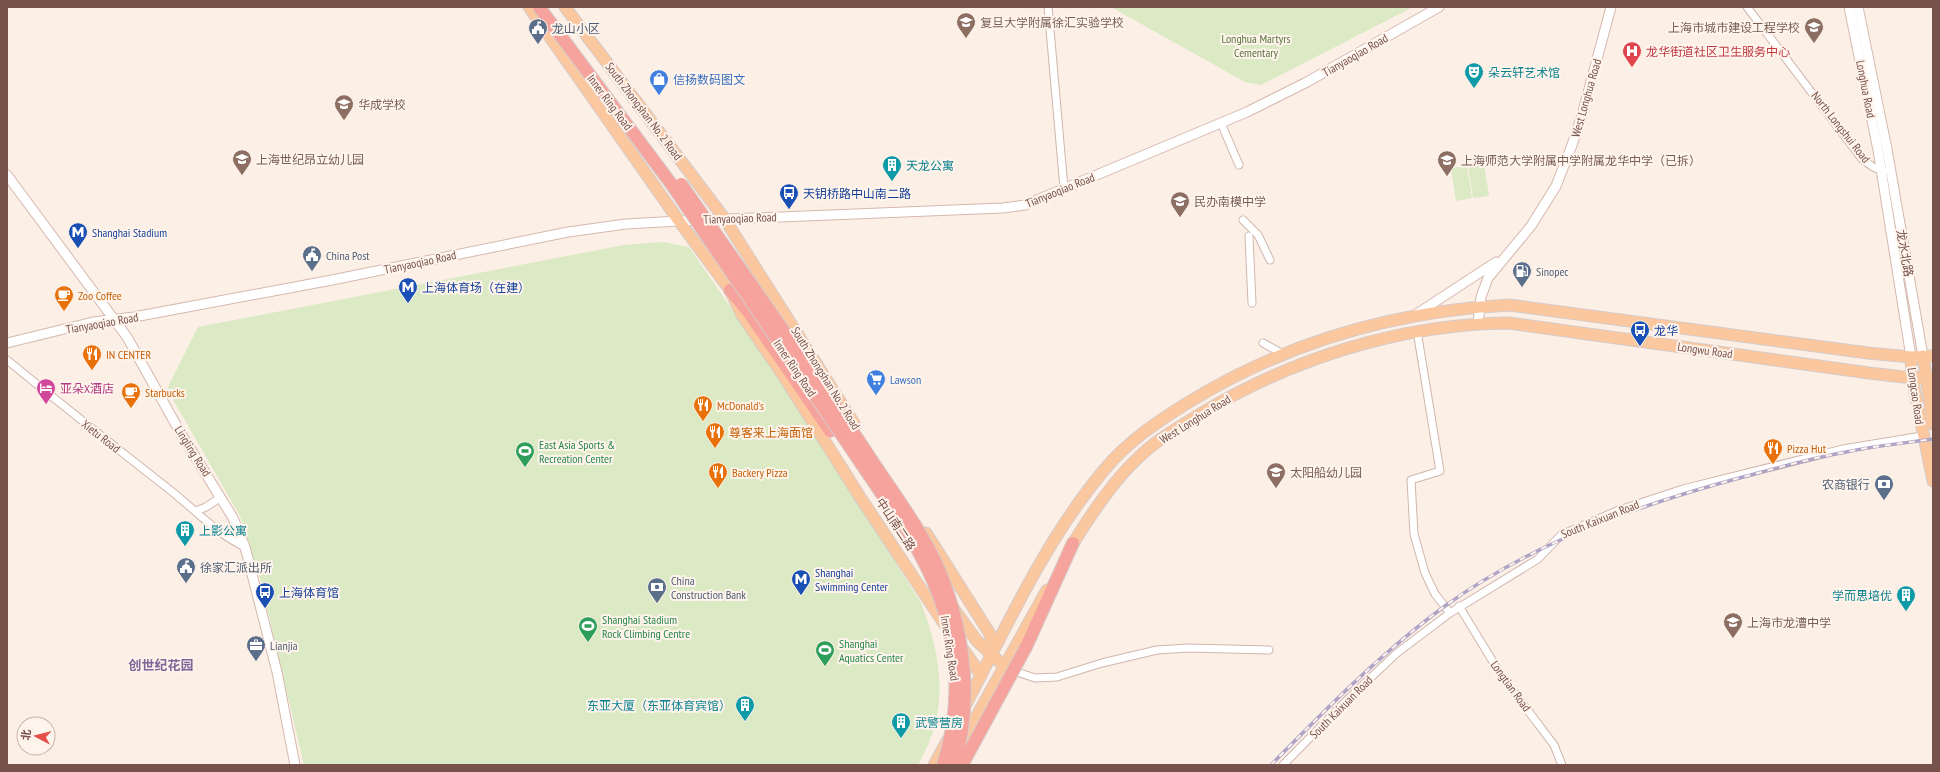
<svg xmlns="http://www.w3.org/2000/svg" width="1940" height="772" font-family="'PT Sans Narrow','Noto Sans SC',sans-serif">
	<style>
		.park { fill: #dbeac4 }
		.lines { fill: none; stroke-linecap: round; stroke-linejoin: round }
		.street-casing { stroke: #d0b7ae; stroke-width: 9 }
		.secondary-casing { stroke: #d6b8ae; stroke-width: 11 }
		.primary-casing { stroke: #d6cbc9; stroke-width: 13 }
		.highway-casing { stroke: #d6cbc9; stroke-width: 14 }
		.street { stroke: #fff; stroke-width: 7 }
		.secondary { stroke: #fff; stroke-width: 9 }
		.primary { stroke: #fbc79f; stroke-width: 11 }
		.highway { stroke: #f6a39d; stroke-width: 12 }
		.rail-casing { stroke: #b0a4c6; stroke-width: 3.5 }
		.rail { stroke: #fff4ec; stroke-width: 2; stroke-dasharray: 6; stroke-linecap: butt }
		.highway-bridge-casing { stroke: #d6cbc9; stroke-width: 14; stroke-linecap: butt }
		.highway-bridge { stroke: #f6a39d; stroke-width: 12 }
		.labels { text-anchor: middle; dominant-baseline: central; stroke-width: 4; stroke-linejoin: round; paint-order: stroke }
		.education-label { font-size: 12px; fill: #785e54; stroke: #fff4ec; text-anchor: start }
		.service-label { font-size: 12px; fill: #4e5e75; stroke: #fff4ec; text-anchor: start }
		.park-label { font-size: 12px; fill: #5a7640; stroke: #fff4ec }
		.health-label { font-size: 12px; fill: #be3a42; stroke: #fff4ec; text-anchor: start }
		.street-label { font-size: 12px; fill: #76524a; stroke: #fff4ec }
		.culture-label { font-size: 12px; fill: #0d838f; stroke: #fff4ec; text-anchor: start }
		.shop-label { font-size: 12px; fill: #366cbe; stroke: #fff4ec; text-anchor: start }
		.transit-label { font-size: 12px; fill: #164399; stroke: #fff4ec; text-anchor: start }
		.food-label { font-size: 12px; fill: #c56008; stroke: #fff4ec; text-anchor: start }
		.hotel-label { font-size: 12px; fill: #b23c85; stroke: #fff4ec; text-anchor: start }
		.leisure-label { font-size: 12px; fill: #27864d; stroke: #fff4ec; text-anchor: start }
		.neighbourhood-label { font-size: 13px; font-weight: bold; fill: #7e6699; stroke: #fff4ec }
	</style>
	<rect width="100%" height="100%" fill="#fcefe6"/>
	<g class="park">
		<polygon points="1111,7 1413,7 1261,85 1245,82"/>
		<polygon points="1484,163 1489,196 1473,198 1468,166"/>
		<polygon points="1467,166 1472,198 1456,201 1451,168"/>
		<path d="M663,242L689,247L798,405L921,603C942,658 950,709 919,763L917,765H304L260,578L240,516L167,389L198,327L624,245Z"/>
	</g>
	<g class="lines">
		<g class="street-casing">
			<g id="street">
				<polyline points="1048,7 1064,188"/>
				<polyline points="1747,7 1862,159 1873,167 1884,171"/>
				<polyline points="1221,123 1239,165"/>
				<polyline points="1243,220 1258,235 1270,260"/>
				<polyline points="1249,236 1252,303"/>
				<polyline points="1417,331 1440,471 1411,480 1414,534 1425,573 1435,594 1450,613"/>
				<polyline points="1263,343 1283,354"/>
				<path d="M7,360C61,404 115,447 170,490C194,509 217,534 245,547"/>
				<polyline points="196,511 206,507 221,497"/>
				<polyline points="1459,606 1501,675 1554,745 1562,765"/>
				<polyline points="1011,670 1035,678 1057,677 1102,663 1157,650 1188,648 1269,650"/>
				<polyline points="1283,765 1348,699 1397,653 1450,613 1538,559 1561,535 1619,510 1683,489 1843,449 1922,436"/>
			</g>
		</g>
		<g class="secondary-casing">
			<g id="secondary">
				<polyline points="1849,7 1878,150 1911,357"/>
				<polyline points="1858,7 1887,149 1923,356"/>
				<polyline points="7,175 127,337 180,432 233,518 245,547 277,672 295,765"/>
				<polyline points="1415,315 1496,262"/>
				<polyline points="1478,323 1481,297 1488,278 1531,226 1556,186 1572,145 1582,115 1611,7"/>
				<polyline points="7,343 93,322 134,317 332,280 568,232 626,224 679,221 1003,208 1025,205 1247,112 1307,82 1439,7"/>
			</g>
		</g>
		<g class="primary-casing">
			<g id="primary">
				<polyline points="529,7 679,221 730,290 742,315 785,378 860,497 947,628"/>
				<polyline points="565,7 724,218 855,425"/>
				<polyline points="1923,356 1933,424"/>
				<polyline points="1911,357 1912,378 1933,481"/>
				<polyline points="926,533 990,634 992,653"/>
				<path d="M1069,550C1086,522 1114,480 1138,458C1155,441 1176,429 1197,416C1290,359 1400,324 1509,323L1869,373L1912,378H1933"/>
				<polyline points="953,608 977,641 1005,667"/>
				<polyline points="960,645 981,675"/>
				<path d="M964,708C1007,626 1044,542 1104,470C1128,441 1157,422 1189,402C1287,342 1395,311 1509,305L1868,353L1911,357L1933,356"/>
				<polyline points="960,746 1047,590"/>
				<polyline points="934,765 947,741"/>
			</g>
		</g>
		<g class="highway-casing">
			<g id="highway">
				<polyline points="730,290 749,313 830,431"/>
				<polyline points="1026,647 1073,543"/>
			</g>
		</g>
		<use href="#street" class="street"/>
		<use href="#secondary" class="secondary"/>
		<use href="#primary" class="primary"/>
		<use href="#highway" class="highway"/>
		<g class="rail-casing">
			<path id="rail" d="M1271,765C1326,709 1381,653 1445,606C1534,542 1638,505 1743,477C1777,468 1812,458 1846,452C1875,446 1904,443 1933,439"/>
		</g>
		<use href="#rail" class="rail"/>
		<g class="highway-bridge-casing">
			<g id="highway-bridge">
				<path d="M539,7L672,185L909,534C918,551 928,568 935,586C959,643 962,707 943,765"/>
				<path d="M681,184C743,273 807,362 867,453C894,495 928,537 945,585C966,642 972,707 954,765"/>
				<polyline points="962,765 1026,647"/>
			</g>
		</g>
		<use href="#highway-bridge" class="highway-bridge"/>
	</g>
	<defs>
		<g id="school-pin" transform="scale(1)"><path d="M0 17L-7.5 6A9.5 9.5 0 1 1 7.5 6Z" fill="#8d6e63" stroke="#fff4ec"/><path d="M0-5L7-2L0 1L-7-2ZM-4 1L0 2.5L4 1V4Q0 6-4 4Z" fill="#fff"/></g>
		<g id="civic-pin" transform="scale(1)"><path d="M0 17L-7.5 6A9.5 9.5 0 1 1 7.5 6Z" fill="#5c6f8a" stroke="#fff4ec"/><path d="M-.6-6.5H3V-4.5H.6V-3L4-1V1h2V6H-6V1h2V-1L-.6-3ZM-1.2 2.5V6h2.4V2.5Z" fill="#fff"/></g>
		<g id="hospital-pin" transform="scale(1)"><path d="M0 17L-7.5 6A9.5 9.5 0 1 1 7.5 6Z" fill="#e0444e" stroke="#fff4ec"/><path d="M-5-5h3v3.5h4V-5h3V5h-3V1.5h-4V5h-3Z" fill="#fff"/></g>
		<g id="theatre-pin" transform="scale(1)"><path d="M0 17L-7.5 6A9.5 9.5 0 1 1 7.5 6Z" fill="#0f9aa8" stroke="#fff4ec"/><path d="M-5-5.5Q0-4 5-5.5V0Q5 5 0 6Q-5 5-5 0ZM-3.3-2.5H-1v1.5H-3.3ZM1-2.5H3.3v1.5H1ZM-2.8 1Q0 5.5 2.8 1Z" fill="#fff"/></g>
		<g id="shop-pin" transform="scale(1)"><path d="M0 17L-7.5 6A9.5 9.5 0 1 1 7.5 6Z" fill="#3f7fe0" stroke="#fff4ec"/><path d="M-5-2.5h2.3a2.7 3.5 0 0 1 5.4 0H5L5.5 6h-11ZM-1.5-2.5h3a1.5 2.3 0 0 0-3 0Z" fill="#fff"/></g>
		<g id="building-pin" transform="scale(1)"><path d="M0 17L-7.5 6A9.5 9.5 0 1 1 7.5 6Z" fill="#0f9aa8" stroke="#fff4ec"/><path d="M-4-6H4V6H1V3H-1V6H-4ZM-2.5-4.3h1.7v1.8h-1.7ZM.8-4.3h1.7v1.8H.8ZM-2.5-1h1.7V.8h-1.7ZM.8-1h1.7V.8H.8Z" fill="#fff"/></g>
		<g id="bus-pin" transform="scale(1)"><path d="M0 17L-7.5 6A9.5 9.5 0 1 1 7.5 6Z" fill="#1a4fb4" stroke="#fff4ec"/><path d="M-5-6H5V4H4V6H2V4H-2V6H-4V4H-5ZM-3.5-4V0h7V-4ZM-3.5 1.2v1.5H-2V1.2ZM2 1.2v1.5H3.5V1.2Z" fill="#fff"/></g>
		<g id="metro-pin" transform="scale(1)"><path d="M0 17L-7.5 6A9.5 9.5 0 1 1 7.5 6Z" fill="#1a4fb4" stroke="#fff4ec"/><path d="M-5.5 5V-5H-3L0 0L3-5H5.5V5H3V-.5L0 4L-3-.5V5Z" fill="#fff"/></g>
		<g id="fuel-pin" transform="scale(1)"><path d="M0 17L-7.5 6A9.5 9.5 0 1 1 7.5 6Z" fill="#5c6f8a" stroke="#fff4ec"/><path d="M-5.5-6h7V0h2V4h1.3V-2.5L3-4.5l.8-.8L6-3V5H2.5V1h-1V6h-7ZM-4.2-4.7v3.2H.2V-4.7Z" fill="#fff"/></g>
		<g id="cafe-pin" transform="scale(1)"><path d="M0 17L-7.5 6A9.5 9.5 0 1 1 7.5 6Z" fill="#e8710a" stroke="#fff4ec"/><path d="M-5.5-4.5H6V0H3Q3 3.5 0 3.5H-2.5Q-5.5 3.5-5.5 0ZM3-3.2v2h1.7v-2ZM-6 4.5H4V6H-6Z" fill="#fff"/></g>
		<g id="restaurant-pin" transform="scale(1)"><path d="M0 17L-7.5 6A9.5 9.5 0 1 1 7.5 6Z" fill="#e8710a" stroke="#fff4ec"/><path d="M-5-6h1v4h1v-4h1v4h1v-4h1v5L-1.5 .5V6h-2V.5L-5-1ZM5-6V6H3V1.5H1.5Q1.5-4 5-6Z" fill="#fff"/></g>
		<g id="supermarket-pin" transform="scale(1)"><path d="M0 17L-7.5 6A9.5 9.5 0 1 1 7.5 6Z" fill="#3f7fe0" stroke="#fff4ec"/><path d="M-6-5.5h2.5l.6 2H6L4.5 2H-2.5L-4.4-4H-6ZM-1.5 3.2a1.3 1.3 0 1 0 .1 0ZM3 3.2a1.3 1.3 0 1 0 .1 0Z" fill="#fff"/></g>
		<g id="hotel-pin" transform="scale(1)"><path d="M0 17L-7.5 6A9.5 9.5 0 1 1 7.5 6Z" fill="#d1479c" stroke="#fff4ec"/><path d="M-6-4.5h1.5V1H6V5H4.5V3h-9V5H-6ZM-4 0a1.8 1.8 0 1 1 3.6 0ZM.5 0V-2.5h3Q6-2.5 6 0Z" fill="#fff"/></g>
		<g id="stadium-pin" transform="scale(1)"><path d="M0 17L-7.5 6A9.5 9.5 0 1 1 7.5 6Z" fill="#2e9e5b" stroke="#fff4ec"/><path d="M0-5a6.5 5 0 1 0 0 10a6.5 5 0 1 0 0-10ZM-3.5-1.8h7v3.6h-7Z" fill="#fff"/></g>
		<g id="bank-pin" transform="scale(1)"><path d="M0 17L-7.5 6A9.5 9.5 0 1 1 7.5 6Z" fill="#5c6f8a" stroke="#fff4ec"/><path d="M-6-4H6V4H-6ZM0-2.3a2.3 2.3 0 1 0 0 4.6a2.3 2.3 0 1 0 0-4.6Z" fill="#fff"/></g>
		<g id="office-pin" transform="scale(1)"><path d="M0 17L-7.5 6A9.5 9.5 0 1 1 7.5 6Z" fill="#5c6f8a" stroke="#fff4ec"/><path d="M-6-3h4V-5.5h4V-3h4V5H-6ZM-1-4.5V-3h2v-1.5ZM-6 0V1H6V0Z" fill="#fff"/></g>
	</defs>
	<g fill-rule="evenodd">
		<use href="#school-pin" x="966" y="22"/>
		<use href="#school-pin" x="1814" y="27"/>
		<use href="#civic-pin" x="538" y="28"/>
		<use href="#hospital-pin" x="1632" y="51"/>
		<use href="#theatre-pin" x="1474" y="72"/>
		<use href="#shop-pin" x="659" y="79"/>
		<use href="#school-pin" x="344" y="104"/>
		<use href="#school-pin" x="242" y="159"/>
		<use href="#school-pin" x="1447" y="160"/>
		<use href="#building-pin" x="892" y="165"/>
		<use href="#bus-pin" x="789" y="193"/>
		<use href="#school-pin" x="1180" y="201"/>
		<use href="#metro-pin" x="78" y="232"/>
		<use href="#civic-pin" x="312" y="255"/>
		<use href="#fuel-pin" x="1522" y="271"/>
		<use href="#metro-pin" x="408" y="287"/>
		<use href="#cafe-pin" x="64" y="295"/>
		<use href="#bus-pin" x="1640" y="330"/>
		<use href="#restaurant-pin" x="92" y="354"/>
		<use href="#supermarket-pin" x="876" y="379"/>
		<use href="#hotel-pin" x="46" y="388"/>
		<use href="#cafe-pin" x="131" y="392"/>
		<use href="#restaurant-pin" x="703" y="405"/>
		<use href="#restaurant-pin" x="715" y="432"/>
		<use href="#restaurant-pin" x="1773" y="448"/>
		<use href="#stadium-pin" x="525" y="451"/>
		<use href="#restaurant-pin" x="718" y="472"/>
		<use href="#school-pin" x="1276" y="472"/>
		<use href="#bank-pin" x="1884" y="484"/>
		<use href="#building-pin" x="185" y="530"/>
		<use href="#civic-pin" x="186" y="567"/>
		<use href="#metro-pin" x="801" y="579"/>
		<use href="#bank-pin" x="657" y="587"/>
		<use href="#bus-pin" x="265" y="592"/>
		<use href="#building-pin" x="1906" y="595"/>
		<use href="#school-pin" x="1733" y="622"/>
		<use href="#stadium-pin" x="588" y="626"/>
		<use href="#office-pin" x="256" y="645"/>
		<use href="#stadium-pin" x="825" y="650"/>
		<use href="#building-pin" x="745" y="705"/>
		<use href="#building-pin" x="901" y="722"/>
	</g>
	<g class="labels">
		<g class="education-label">
			<text x="980" y="22">复旦大学附属徐汇实验学校</text>
			<text x="1800" y="27" text-anchor="end">上海市城市建设工程学校</text>
			<text x="358" y="104">华成学校</text>
			<text x="256" y="159">上海世纪昂立幼儿园</text>
			<text x="1461" y="160">上海师范大学附属中学附属龙华中学（已拆）</text>
			<text x="1194" y="201">民办南模中学</text>
			<text x="1290" y="472">太阳船幼儿园</text>
			<text x="1747" y="622">上海市龙漕中学</text>
		</g>
		<g class="service-label">
			<text x="552" y="28">龙山小区</text>
			<text x="326" y="255">China Post</text>
			<text x="1536" y="271">Sinopec</text>
			<text x="1870" y="484" text-anchor="end">农商银行</text>
			<text x="200" y="567">徐家汇派出所</text>
			<text x="671" y="580">China<tspan x="671" dy="14">Construction Bank</tspan></text>
			<text x="270" y="645">Lianjia</text>
		</g>
		<g class="park-label">
			<text x="1256" y="38">Longhua Martyrs<tspan x="1256" dy="14">Cementary</tspan></text>
		</g>
		<g class="health-label">
			<text x="1646" y="51">龙华街道社区卫生服务中心</text>
		</g>
		<g class="street-label">
			<text transform="translate(1355 55) rotate(-30)">Tianyaoqiao Road</text>
			<text transform="translate(1866 89) rotate(79)">Longhua Road</text>
			<text transform="translate(1586 98) rotate(-74)">West Longhua Road</text>
			<text transform="translate(610 102) rotate(53)">Inner Ring Road</text>
			<text transform="translate(644 111) rotate(53)">South Zhongshan No. 2 Road</text>
			<text transform="translate(1841 127) rotate(52)">North Longshui Road</text>
			<text transform="translate(1060 190) rotate(-22)">Tianyaoqiao Road</text>
			<text transform="translate(740 218) rotate(-2)">Tianyaoqiao Road</text>
			<text transform="translate(1905 253) rotate(80)">龙水北路</text>
			<text transform="translate(420 262) rotate(-12)">Tianyaoqiao Road</text>
			<text transform="translate(102 323) rotate(-10)">Tianyaoqiao Road</text>
			<text transform="translate(1705 350) rotate(8)">Longwu Road</text>
			<text transform="translate(795 368) rotate(56)">Inner Ring Road</text>
			<text transform="translate(826 378) rotate(58)">South Zhongshan No. 2 Road</text>
			<text transform="translate(1916 396) rotate(82)">Longcao Road</text>
			<text transform="translate(1195 419) rotate(-32)">West Longhua Road</text>
			<text transform="translate(101 436) rotate(38)">Xietu Road</text>
			<text transform="translate(193 451) rotate(58)">Lingling Road</text>
			<text transform="translate(1600 519) rotate(-22)">South Kaixuan Road</text>
			<text transform="translate(896 524) rotate(56)">中山南二路</text>
			<text transform="translate(950 648) rotate(81)">Inner Ring Road</text>
			<text transform="translate(1511 686) rotate(54)">Longtian Road</text>
			<text transform="translate(1341 707) rotate(-45)">South Kaixuan Road</text>
		</g>
		<g class="culture-label">
			<text x="1488" y="72">朵云轩艺术馆</text>
			<text x="906" y="165">天龙公寓</text>
			<text x="199" y="530">上影公寓</text>
			<text x="1892" y="595" text-anchor="end">学而思培优</text>
			<text x="731" y="705" text-anchor="end">东亚大厦（东亚体育宾馆）</text>
			<text x="915" y="722">武警营房</text>
		</g>
		<g class="shop-label">
			<text x="673" y="79">信扬数码图文</text>
			<text x="890" y="379">Lawson</text>
		</g>
		<g class="transit-label">
			<text x="803" y="193">天钥桥路中山南二路</text>
			<text x="92" y="232">Shanghai Stadium</text>
			<text x="422" y="287">上海体育场（在建）</text>
			<text x="1654" y="330">龙华</text>
			<text x="815" y="572">Shanghai<tspan x="815" dy="14">Swimming Center</tspan></text>
			<text x="279" y="592">上海体育馆</text>
		</g>
		<g class="food-label">
			<text x="78" y="295">Zoo Coffee</text>
			<text x="106" y="354">IN CENTER</text>
			<text x="145" y="392">Starbucks</text>
			<text x="717" y="405">McDonald's</text>
			<text x="729" y="432">尊客来上海面馆</text>
			<text x="1787" y="448">Pizza Hut</text>
			<text x="732" y="472">Backery Pizza</text>
		</g>
		<g class="hotel-label">
			<text x="60" y="388">亚朵X酒店</text>
		</g>
		<g class="leisure-label">
			<text x="539" y="444">East Asia Sports &amp;<tspan x="539" dy="14">Recreation Center</tspan></text>
			<text x="602" y="619">Shanghai Stadium<tspan x="602" dy="14">Rock Climbing Centre</tspan></text>
			<text x="839" y="643">Shanghai<tspan x="839" dy="14">Aquatics Center</tspan></text>
		</g>
		<g class="neighbourhood-label">
			<text x="161" y="665">创世纪花园</text>
		</g>
	</g>
	<rect width="1940" height="772" fill="none" stroke="#76524a" stroke-width="16"/>
	<g transform="translate(36 736) rotate(277)"><circle r="19" fill="#fff4ec" stroke="#c8b3ab"/>
	<path d="M0-3L7 15L0 10L-7 15Z" fill="#e6504b"/>
	<text y="-6" font-size="11" font-weight="bold" text-anchor="middle" fill="#76524a">北</text>
	</g>
</svg>
